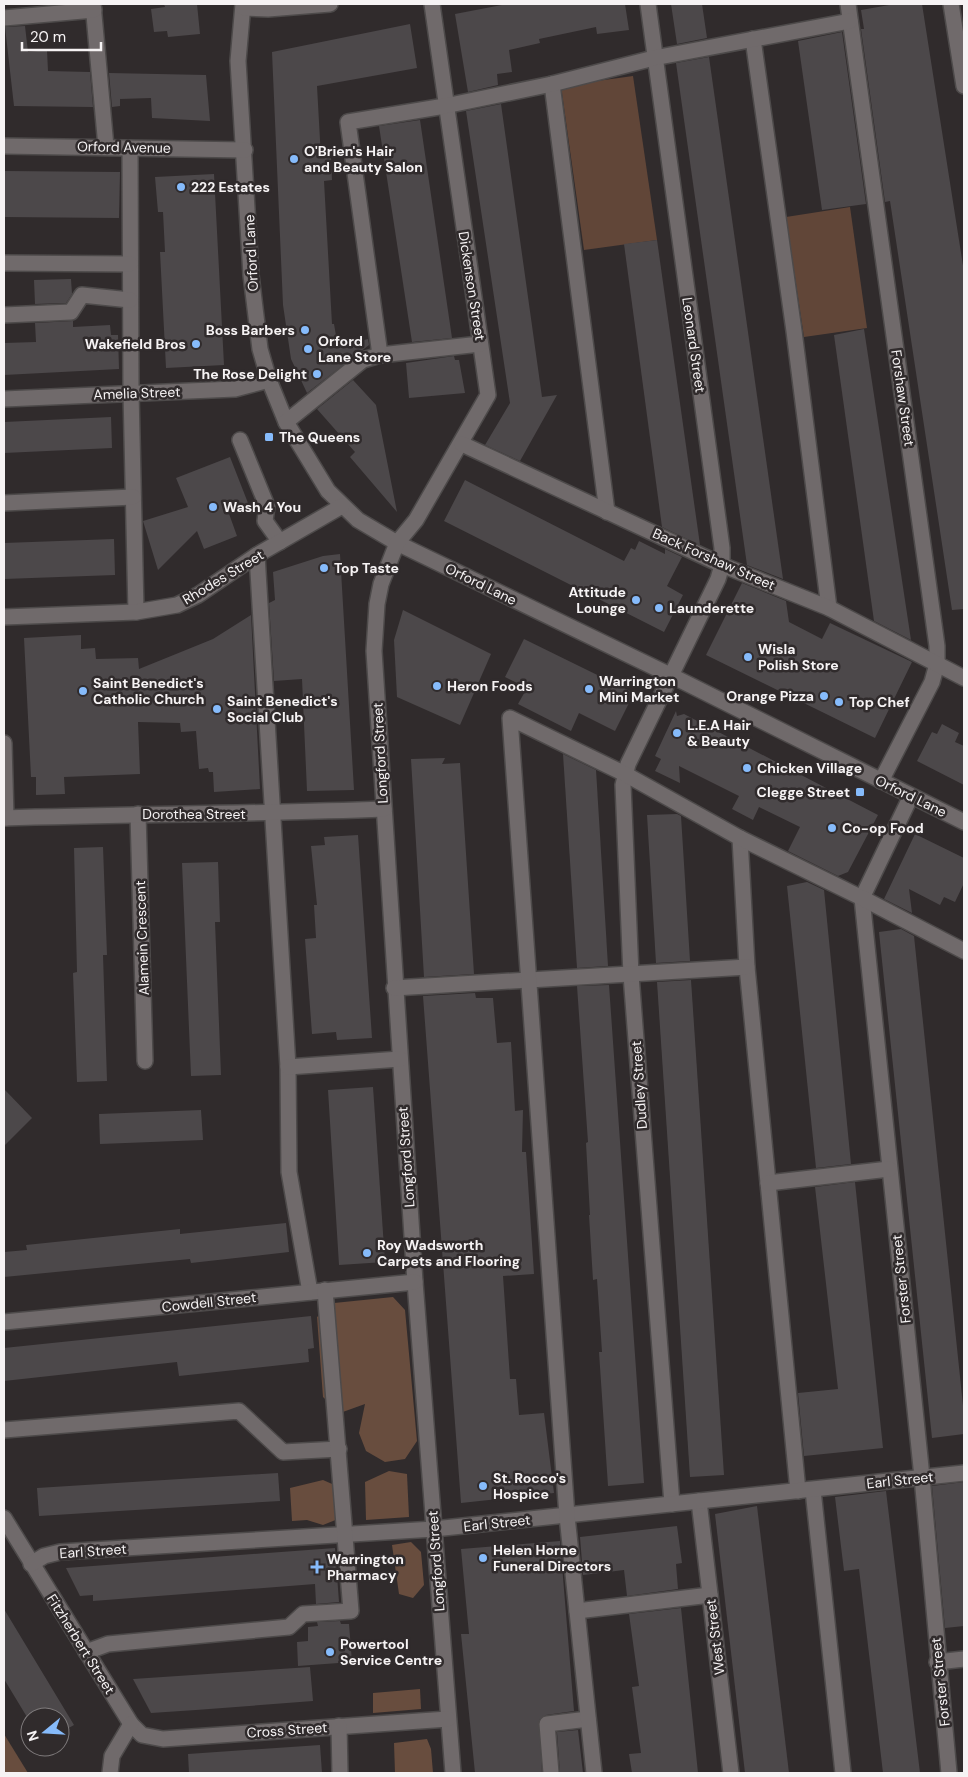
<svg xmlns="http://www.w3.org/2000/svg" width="968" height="1777" font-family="'DM Sans',sans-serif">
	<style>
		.green { fill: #614638 }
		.forest { fill: #684d3e }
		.building { fill: #4c484a }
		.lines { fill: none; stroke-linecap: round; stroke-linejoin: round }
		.minor-casing { stroke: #4d4a4a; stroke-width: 18 }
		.minor { stroke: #706a6b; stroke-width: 15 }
		.poi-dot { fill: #86bbfb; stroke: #302b2c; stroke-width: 2 }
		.labels { text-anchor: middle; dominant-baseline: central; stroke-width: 5; stroke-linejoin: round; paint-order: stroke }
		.street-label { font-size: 14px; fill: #f6f3f4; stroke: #302b2c }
		.poi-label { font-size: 14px; font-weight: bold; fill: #f6f3f4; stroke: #302b2c; text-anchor: start }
	</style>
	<rect width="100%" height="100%" fill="#302b2c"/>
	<g class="green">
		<polygon points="633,76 657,240 584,250 561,86"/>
		<polygon points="850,207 867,328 804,337 786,217"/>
	</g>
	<g class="forest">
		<polygon points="393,1297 405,1310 417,1441 405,1459 385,1462 366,1451 359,1433 365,1404 340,1413 323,1397 317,1317 334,1303"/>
		<polygon points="389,1471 407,1474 409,1517 366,1520 365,1482"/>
		<polygon points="323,1480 339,1487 338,1519 323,1525 307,1520 292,1521 290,1488"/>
		<polygon points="411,1542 421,1552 424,1585 413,1598 399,1594 392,1545"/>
		<polygon points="420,1689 421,1709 373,1713 373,1693"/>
		<polygon points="4,1734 28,1773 4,1773"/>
		<polygon points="427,1739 431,1749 433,1773 395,1773 394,1743"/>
	</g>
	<g class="building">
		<polygon points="164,4 197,4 200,34 168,37 167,31 154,32 151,9 165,7"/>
		<polygon points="507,4 625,4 629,30 597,34 596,27 539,39 540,43 509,50 512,72 497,74 498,85 468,92 455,14"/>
		<polygon points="671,4 702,4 707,38 677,44"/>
		<polygon points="895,4 922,4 964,272 964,609 952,610 890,201 885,202 861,29 864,29 861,10"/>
		<polygon points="410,24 417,68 317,86 321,158 331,158 332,180 324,181 332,324 334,324 338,347 368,339 369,345 307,393 291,359 283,305 272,52"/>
		<polygon points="25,26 28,52 47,50 48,71 90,72 93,107 14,106 5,27"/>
		<polygon points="842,32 866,204 822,210 798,41"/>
		<polygon points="709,57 783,579 747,565 676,63"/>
		<polygon points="109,73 206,75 210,121 152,118 151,98 120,99 120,106 112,107"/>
		<polygon points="501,104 542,397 557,395 520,461 485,445 510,403 466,111"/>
		<polygon points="420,120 452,338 412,342 379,126"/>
		<polygon points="4,171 120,172 119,218 4,217"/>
		<polygon points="214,174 224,365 166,368 160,252 165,252 163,212 158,212 155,177"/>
		<polygon points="657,240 700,545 662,527 624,244"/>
		<polygon points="71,279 72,294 66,303 35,304 34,280"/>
		<polygon points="73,321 73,327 110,325 111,335 118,335 119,369 4,375 4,343 36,342 35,323"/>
		<polygon points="864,329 911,640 874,621 834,335"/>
		<polygon points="454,356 455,360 459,360 465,393 409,398 406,363"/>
		<polygon points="353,380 376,405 397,512 350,457 355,452 317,409"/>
		<polygon points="111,417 112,448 4,453 4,422"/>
		<polygon points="230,457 248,503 228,511 237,536 204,549 197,531 158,570 143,521 188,507 176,478"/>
		<polygon points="465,480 624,561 631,548 635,550 639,541 665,554 665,549 682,557 667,586 683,595 664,632 444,521"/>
		<polygon points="114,539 115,575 4,579 4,543"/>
		<polygon points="340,554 354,790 307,791 302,679 274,681 269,603 275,600 273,572 323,556"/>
		<polygon points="742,583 786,601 789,622 822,639 830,623 912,662 875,738 706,655"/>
		<polygon points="403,610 491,654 460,725 397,697 394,640"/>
		<polygon points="251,615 260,789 214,792 213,772 209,772 208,768 199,769 196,731 181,732 180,723 138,722 140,774 64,777 65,794 36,795 36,777 31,777 24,638 81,635 81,649 95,648 96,659 138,658 139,669 213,639"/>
		<polygon points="524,639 634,693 615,731 579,713 571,731 518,704 527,688 505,677"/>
		<polygon points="676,711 677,716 684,714 878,815 848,872 838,876 788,851 800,827 759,807 753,820 732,809 739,796 679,766 680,783 655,771 661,759 655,756"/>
		<polygon points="942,724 959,733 955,742 964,746 964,785 917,761 932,732 937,734"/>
		<polygon points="563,754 596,770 608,966 577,968"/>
		<polygon points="445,758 442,764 460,763 474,974 424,977 411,759"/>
		<polygon points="677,814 681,816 690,961 656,963 647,815"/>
		<polygon points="915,834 964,858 964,883 955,902 944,897 940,905 909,889 912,913 884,899"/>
		<polygon points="358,835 372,1038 337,1040 336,1032 312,1034 305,939 316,938 314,905 317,905 311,846 325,845 324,837"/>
		<polygon points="103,847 107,955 103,955 107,1081 77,1082 73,973 77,972 74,848"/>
		<polygon points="218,862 220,922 215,922 221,1075 191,1076 182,863"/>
		<polygon points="807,882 824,890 851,1164 816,1168 787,886"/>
		<polygon points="901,929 914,936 964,1415 964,1434 932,1438 879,932"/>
		<polygon points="691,980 724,1475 690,1477 657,982"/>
		<polygon points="609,985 644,1483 608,1486 599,1352 602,1352 597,1279 593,1280 589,1215 590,1215 586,1143 588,1142 577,986"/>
		<polygon points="475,993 476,998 493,998 497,1043 511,1042 515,1111 523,1110 522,1152 526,1152 534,1274 503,1276 510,1379 516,1379 519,1415 544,1413 554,1493 461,1503 423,996"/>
		<polygon points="373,1087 385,1262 339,1265 328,1090"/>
		<polygon points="4,1089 32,1118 4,1146"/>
		<polygon points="201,1110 203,1140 100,1144 99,1114"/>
		<polygon points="855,1182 883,1448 804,1456 798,1393 838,1389 815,1187"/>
		<polygon points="286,1223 289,1252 191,1263 190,1259 4,1277 4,1252 27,1250 26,1245 180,1229 180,1234"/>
		<polygon points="311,1316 314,1348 308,1349 309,1362 179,1376 177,1362 4,1381 4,1348"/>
		<polygon points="278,1473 280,1501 39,1516 37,1488"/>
		<polygon points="964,1482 964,1626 945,1628 932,1486"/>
		<polygon points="886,1491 920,1773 883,1773 859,1569 844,1571 835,1497"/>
		<polygon points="757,1506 789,1773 745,1773 715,1514"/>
		<polygon points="677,1526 682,1563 676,1564 678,1589 627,1596 624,1570 583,1575 580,1537"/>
		<polygon points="560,1541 574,1711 546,1715 539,1720 542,1773 475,1773 461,1634 469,1634 461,1549"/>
		<polygon points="335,1548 339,1602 316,1604 315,1584 93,1601 93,1595 80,1596 66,1568"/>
		<polygon points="681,1608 698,1773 632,1773 629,1754 641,1753 632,1687 639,1686 629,1614"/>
		<polygon points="4,1609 74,1725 60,1733 60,1717 30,1717 30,1722 4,1679"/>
		<polygon points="340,1621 341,1624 349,1624 352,1662 298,1666 297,1642 308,1641 308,1627 318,1626 317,1622"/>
		<polygon points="310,1667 313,1701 196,1710 151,1713 133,1679"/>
		<polygon points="578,1730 583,1773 560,1773 557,1732"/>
		<polygon points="320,1745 322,1773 189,1773 188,1754"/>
	</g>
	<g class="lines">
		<g class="minor-casing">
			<g id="minor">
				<polyline points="93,4 106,147"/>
				<polyline points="243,4 238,61 251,275 260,349 269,380 286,422 328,491 358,520 397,543 670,675 964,822"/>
				<polyline points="432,4 488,395 416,520 397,543 381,584 377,604 374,651 415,1282 453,1773"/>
				<polyline points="648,4 722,548 722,565 718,579 628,764 623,785 631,975 672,1504"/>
				<polyline points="848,4 937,646 937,664 932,682 881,781"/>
				<polyline points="951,4 964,86"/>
				<polyline points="244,8 268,9 330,4"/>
				<polyline points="4,18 94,10"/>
				<polyline points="753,39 794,331 829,608"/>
				<polyline points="552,84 607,512"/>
				<polyline points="4,146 245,150"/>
				<polyline points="130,148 131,392 136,612"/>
				<polyline points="4,263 130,264"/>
				<polyline points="4,315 71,312 82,295 130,300"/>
				<polyline points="380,355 480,344"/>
				<polyline points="4,399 235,389 269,380"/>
				<polyline points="286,422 363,360 380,355 348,122 445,106 552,84 654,58 850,21"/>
				<polyline points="240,440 267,506 265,521 280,542"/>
				<polyline points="462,444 722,565 829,608 964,678"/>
				<polyline points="4,503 133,497"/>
				<polyline points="257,555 288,1067 289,1172 310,1292"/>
				<polyline points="4,617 136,612 177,605 198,595 257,555 342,506"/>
				<polyline points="4,743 6,818"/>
				<polyline points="911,796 862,898 922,1477 949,1773"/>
				<polyline points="138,814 145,1061"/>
				<path d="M4,818C130,814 257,814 384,809"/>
				<polyline points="740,838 747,967 798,1491"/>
				<polyline points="394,988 747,967"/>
				<polyline points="288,1067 400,1059"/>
				<polyline points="768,1183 889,1169"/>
				<polyline points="4,1322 415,1282"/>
				<polyline points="4,1430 239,1411 283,1452 339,1449"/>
				<polyline points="813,1490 843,1773"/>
				<polyline points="699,1501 731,1773"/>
				<polyline points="4,1518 131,1724 142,1735 163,1739 448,1719"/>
				<polyline points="31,1564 44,1556 60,1552 434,1529 964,1473"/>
				<polyline points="577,1611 710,1595"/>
				<polyline points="86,1652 108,1644 289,1627 303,1614 351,1611 325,1290"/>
				<polyline points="937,1662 964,1659"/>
				<polyline points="339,1726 340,1773"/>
				<polyline points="110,1773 112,1756 131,1724"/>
				<polyline points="551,1773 547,1724 588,1719"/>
				<polyline points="594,1773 567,1516 510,718 625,774 740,838 862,898 964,951"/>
			</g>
		</g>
		<use href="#minor" class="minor"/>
	</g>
	<g class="poi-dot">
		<circle cx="294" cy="159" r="5"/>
		<circle cx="181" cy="187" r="5"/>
		<circle cx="305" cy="330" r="5"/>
		<circle cx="196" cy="344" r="5"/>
		<circle cx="308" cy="349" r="5"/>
		<circle cx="317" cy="374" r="5"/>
		<rect x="264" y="432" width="10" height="10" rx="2.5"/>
		<circle cx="213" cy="507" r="5"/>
		<circle cx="324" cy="568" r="5"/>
		<circle cx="636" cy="600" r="5"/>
		<circle cx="659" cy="608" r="5"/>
		<circle cx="748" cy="657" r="5"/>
		<circle cx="437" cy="686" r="5"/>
		<circle cx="589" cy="689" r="5"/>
		<circle cx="83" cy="691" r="5"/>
		<circle cx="824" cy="696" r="5"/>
		<circle cx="839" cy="702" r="5"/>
		<circle cx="217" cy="709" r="5"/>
		<circle cx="677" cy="733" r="5"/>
		<circle cx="747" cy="768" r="5"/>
		<rect x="855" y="787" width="10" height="10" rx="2.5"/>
		<circle cx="832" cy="828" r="5"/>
		<circle cx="367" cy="1253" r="5"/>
		<circle cx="483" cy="1486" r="5"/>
		<circle cx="483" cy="1558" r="5"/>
		<path d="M314.5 1559.5h5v5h5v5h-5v5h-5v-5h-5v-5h5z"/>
		<circle cx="330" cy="1652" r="5"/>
	</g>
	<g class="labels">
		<g class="street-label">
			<text transform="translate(124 147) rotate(1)">Orford Avenue</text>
			<text transform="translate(251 253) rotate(-93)">Orford Lane</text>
			<text transform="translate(472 286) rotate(81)">Dickenson Street</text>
			<text transform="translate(694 345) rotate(82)">Leonard Street</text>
			<text transform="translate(137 393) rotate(-2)">Amelia Street</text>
			<text transform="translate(903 398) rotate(82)">Forshaw Street</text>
			<text transform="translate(714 559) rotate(24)">Back Forshaw Street</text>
			<text transform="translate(223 577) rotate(-31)">Rhodes Street</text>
			<text transform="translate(481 584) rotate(26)">Orford Lane</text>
			<text transform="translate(380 753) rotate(-93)">Longford Street</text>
			<text transform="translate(911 796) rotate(26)">Orford Lane</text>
			<text x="194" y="814">Dorothea Street</text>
			<text transform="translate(142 938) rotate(-92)">Alamein Crescent</text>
			<text transform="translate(639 1085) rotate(-94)">Dudley Street</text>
			<text transform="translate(406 1157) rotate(-94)">Longford Street</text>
			<text transform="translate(901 1279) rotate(-96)">Forster Street</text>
			<text transform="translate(209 1302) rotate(-6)">Cowdell Street</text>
			<text transform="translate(900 1480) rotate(-6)">Earl Street</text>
			<text transform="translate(497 1523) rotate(-6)">Earl Street</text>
			<text transform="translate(93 1551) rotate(-4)">Earl Street</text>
			<text transform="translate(436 1561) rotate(-94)">Longford Street</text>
			<text transform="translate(715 1637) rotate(-97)">West Street</text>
			<text transform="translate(81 1644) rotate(58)">Fitzherbert Street</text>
			<text transform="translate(940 1682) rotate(-96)">Forster Street</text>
			<text transform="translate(287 1730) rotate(-4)">Cross Street</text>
		</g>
		<g class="poi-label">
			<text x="304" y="151">O'Brien's Hair<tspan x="304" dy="16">and Beauty Salon</tspan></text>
			<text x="191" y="187">222 Estates</text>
			<text x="295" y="330" text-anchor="end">Boss Barbers</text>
			<text x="318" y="341">Orford<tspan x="318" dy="16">Lane Store</tspan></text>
			<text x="186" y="344" text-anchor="end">Wakefield Bros</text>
			<text x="307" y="374" text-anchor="end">The Rose Delight</text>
			<text x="279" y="437">The Queens</text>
			<text x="223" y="507">Wash 4 You</text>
			<text x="334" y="568">Top Taste</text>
			<text x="626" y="592" text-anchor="end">Attitude<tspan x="626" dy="16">Lounge</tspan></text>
			<text x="669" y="608">Launderette</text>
			<text x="758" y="649">Wisla<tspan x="758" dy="16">Polish Store</tspan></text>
			<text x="599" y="681">Warrington<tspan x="599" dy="16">Mini Market</tspan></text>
			<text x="93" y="683">Saint Benedict's<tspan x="93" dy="16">Catholic Church</tspan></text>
			<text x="447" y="686">Heron Foods</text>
			<text x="814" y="696" text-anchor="end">Orange Pizza</text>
			<text x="227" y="701">Saint Benedict's<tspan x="227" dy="16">Social Club</tspan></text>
			<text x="849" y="702">Top Chef</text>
			<text x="687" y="725">L.E.A Hair<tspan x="687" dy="16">&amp; Beauty</tspan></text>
			<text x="757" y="768">Chicken Village</text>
			<text x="850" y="792" text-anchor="end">Clegge Street</text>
			<text x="842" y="828">Co-op Food</text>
			<text x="377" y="1245">Roy Wadsworth<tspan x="377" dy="16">Carpets and Flooring</tspan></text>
			<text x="493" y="1478">St. Rocco's<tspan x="493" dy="16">Hospice</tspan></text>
			<text x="493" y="1550">Helen Horne<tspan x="493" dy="16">Funeral Directors</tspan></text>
			<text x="327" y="1559">Warrington<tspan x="327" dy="16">Pharmacy</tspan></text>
			<text x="340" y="1644">Powertool<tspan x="340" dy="16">Service Centre</tspan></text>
		</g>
	</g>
	<rect width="968" height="1777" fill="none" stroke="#f6f3f4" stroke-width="10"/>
	<g transform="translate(45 1732) rotate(252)"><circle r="24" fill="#302b2c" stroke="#7f7b7c"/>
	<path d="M0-4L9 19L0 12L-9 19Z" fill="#86bbfb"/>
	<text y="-8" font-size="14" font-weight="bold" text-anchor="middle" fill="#f6f3f4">N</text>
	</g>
	<path d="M22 42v8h79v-8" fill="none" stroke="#f6f3f4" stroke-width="2.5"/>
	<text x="30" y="42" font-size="15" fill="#f6f3f4" stroke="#302b2c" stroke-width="4" paint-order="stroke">20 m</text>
</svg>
